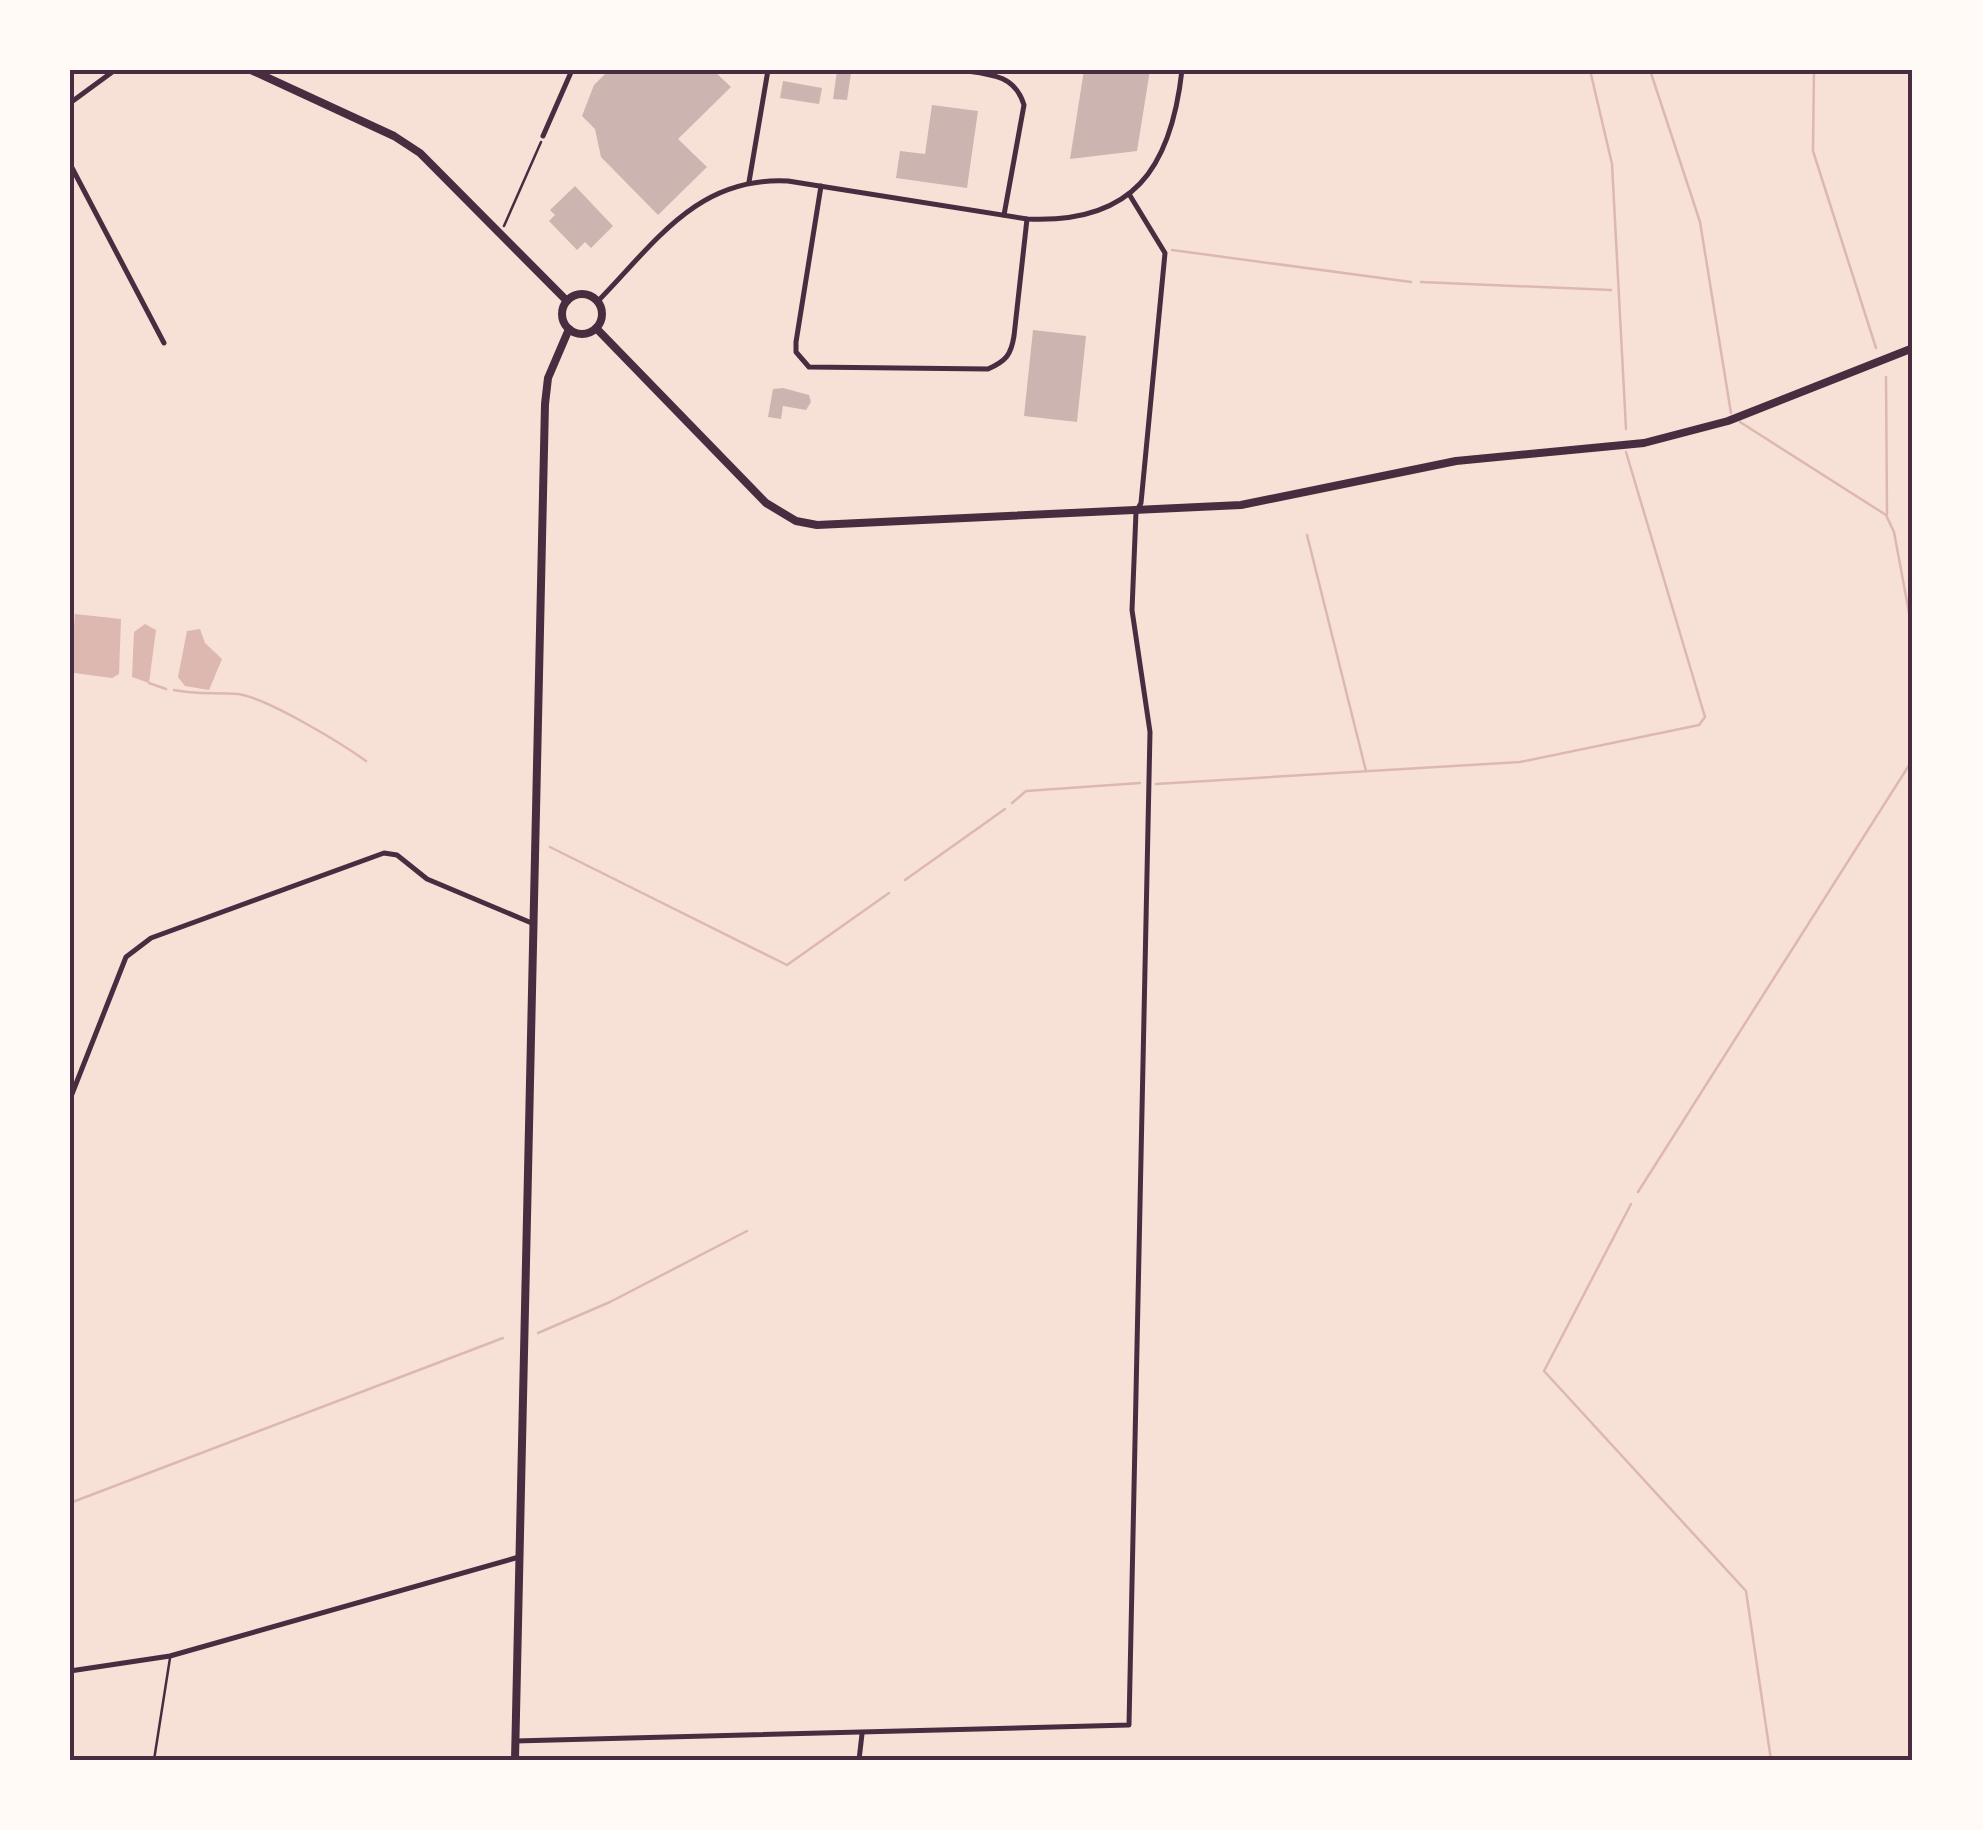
<svg xmlns="http://www.w3.org/2000/svg" width="1983" height="1830" font-family="'Titillium Web',sans-serif">
	<style>
		.water { fill: #dcb8b0 }
		.lines { fill: none; stroke-linecap: round; stroke-linejoin: round }
		.stream { stroke: #dcb8b0; stroke-width: 2.5 }
		.building { fill: #ccb4b1 }
		.path { stroke: #4a2c40; stroke-width: 2.5 }
		.service { stroke: #4a2c40; stroke-width: 2.5 }
		.minor { stroke: #4a2c40; stroke-width: 5 }
		.secondary { stroke: #4a2c40; stroke-width: 8 }
		.neatline { fill: none; stroke: #4a2c40; stroke-width: 4 }
	</style>
	<rect width="100%" height="100%" fill="#f7e1d7"/>
	<g class="water">
		<polygon points="75,614 121,619 119,674 112,678 74,673 71,667"/>
		<polygon points="145,624 156,630 149,683 132,677 134,632"/>
		<polygon points="200,629 205,643 222,659 209,690 185,686 178,677 187,631"/>
	</g>
	<g class="lines">
		<g class="stream">
			<polyline points="1590,70 1612,164 1626,429"/>
			<polyline points="1650,70 1700,222 1731,413"/>
			<polyline points="1814,70 1813,151 1876,348"/>
			<polyline points="1172,250 1411,282"/>
			<polyline points="1421,282 1611,290"/>
			<polyline points="1886,377 1887,514"/>
			<polyline points="1740,422 1886,515 1894,532 1913,634"/>
			<polyline points="1307,535 1366,771"/>
			<polyline points="149,683 166,689"/>
			<path d="M174,690C196,695 216,692 238,694C267,698 341,743 366,761"/>
			<polyline points="1156,784 1520,762 1699,725 1705,717 1626,452"/>
			<polyline points="1012,803 1026,791 1140,783"/>
			<polyline points="550,847 787,965 889,893"/>
			<polyline points="905,880 1005,809"/>
			<polyline points="1638,1192 1913,759"/>
			<polyline points="1631,1204 1544,1371 1746,1591 1771,1760"/>
			<polyline points="538,1333 610,1302 747,1231"/>
			<polyline points="70,1503 503,1338"/>
		</g>
	</g>
	<g class="building">
		<polygon points="609,70 713,70 731,87 678,139 707,167 658,215 601,157 595,129 582,116 594,85"/>
		<polygon points="1084,70 1150,70 1137,151 1070,159"/>
		<polygon points="837,71 851,73 847,100 833,99"/>
		<polygon points="783,81 822,88 819,104 780,98"/>
		<polygon points="932,105 978,111 967,188 896,178 900,151 925,154"/>
		<polygon points="575,186 613,226 591,248 585,242 577,250 549,221 555,215 550,210"/>
		<polygon points="1033,330 1086,336 1077,422 1024,416"/>
		<polygon points="783,388 809,395 811,402 806,410 783,406 781,419 768,417 773,389"/>
	</g>
	<g class="lines">
		<polyline class="path" points="504,226 541,142"/>
		<polyline class="service" points="154,1760 170,1658"/>
		<g class="minor">
			<path d="M960,70C988,74 1015,74 1024,105L1004,215"/>
			<polyline points="70,103 115,70"/>
			<polyline points="543,136 572,70"/>
			<polyline points="70,164 164,343"/>
			<polyline points="749,182 768,70"/>
			<path d="M821,186L796,342V352L809,367L988,369C1006,361 1011,355 1014,336L1027,219"/>
			<path d="M597,302C655,243 697,176 788,181L1027,219C1133,224 1171,169 1182,70"/>
			<polyline points="70,1099 126,957 151,938 384,853 397,855 427,879 534,924"/>
			<polyline points="70,1671 170,1656 519,1557"/>
			<polyline points="515,1741 1129,1725 1150,732 1132,610 1136,512 1141,503 1165,253 1129,194"/>
			<polyline points="859,1760 862,1734"/>
		</g>
		<g class="secondary">
			<polyline points="251,70 394,136 420,153 567,301"/>
			<circle cx="582" cy="314" r="20"/>
			<polyline points="596,328 766,503 796,521 817,525 1241,505 1456,461 1644,443 1728,421 1913,348"/>
			<polyline points="515,1760 545,404 548,378 569,329"/>
		</g>
	</g>
	<rect width="1983" height="1830" fill="none" stroke="#fffaf5" stroke-width="145"/>
	<rect x="72" y="72" width="1838" height="1686" class="neatline"/>
</svg>
